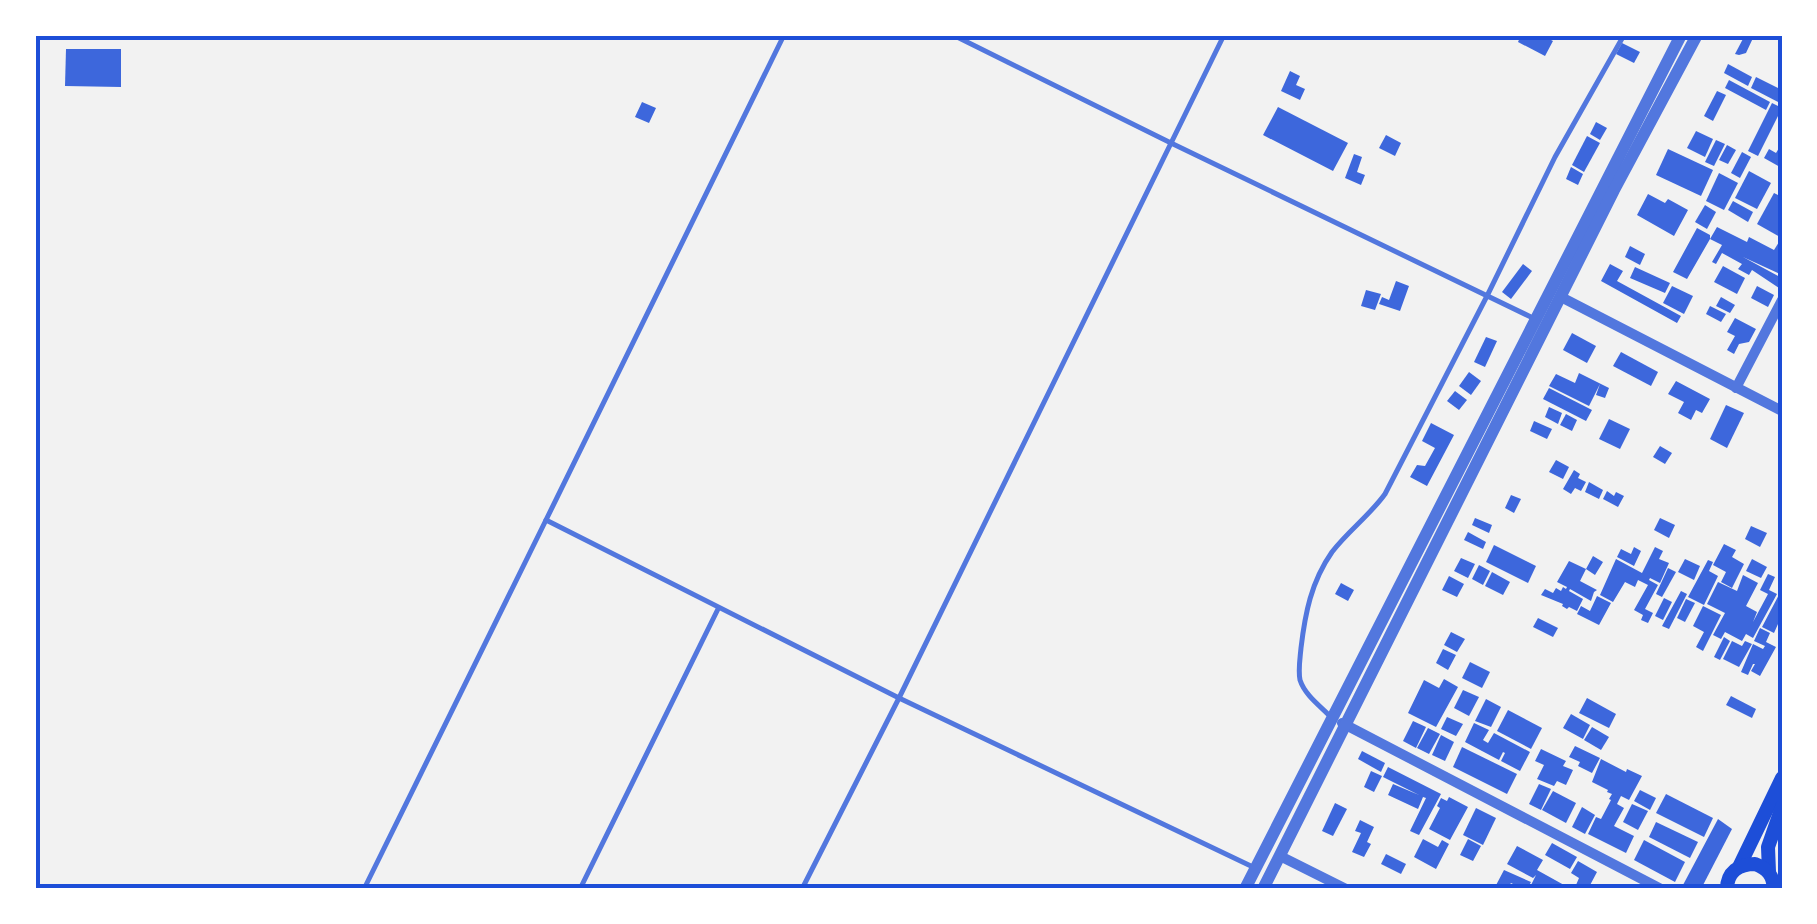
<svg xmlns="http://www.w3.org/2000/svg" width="1817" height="924" font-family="'Source Sans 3',sans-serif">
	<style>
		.building { fill: #3d67dc }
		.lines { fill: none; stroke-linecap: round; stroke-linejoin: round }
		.service { stroke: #5277de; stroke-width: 5 }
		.minor { stroke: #5277de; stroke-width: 10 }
		.tertiary { stroke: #5277de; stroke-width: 12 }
		.secondary { stroke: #1d4ed8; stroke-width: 14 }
		.neatline { fill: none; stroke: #1d4ed8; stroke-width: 4 }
	</style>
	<rect width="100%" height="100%" fill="#f2f2f2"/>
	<g class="building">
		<polygon points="1521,35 1541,35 1553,41 1545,56 1518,42"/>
		<polygon points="1745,35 1753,38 1746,53 1739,55 1735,54"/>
		<polygon points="1622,43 1640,52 1634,63 1616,54"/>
		<polygon points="66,49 121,49 121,87 65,86"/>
		<polygon points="1728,64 1752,77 1748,86 1724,73"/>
		<polygon points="1290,71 1300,76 1296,85 1305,89 1300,100 1281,91"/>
		<polygon points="1756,77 1782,90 1782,104 1751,88"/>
		<polygon points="1729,80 1770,102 1766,110 1725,88"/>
		<polygon points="1717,91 1726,95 1713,121 1704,116"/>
		<polygon points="642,102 656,108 649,123 635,117"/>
		<polygon points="1772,103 1782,108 1758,156 1748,151"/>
		<polygon points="1278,107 1348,143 1333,171 1263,135"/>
		<polygon points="1596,122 1607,128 1600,140 1590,134"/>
		<polygon points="1696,131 1713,139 1705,157 1687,148"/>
		<polygon points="1386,135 1401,143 1395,156 1379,148"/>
		<polygon points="1587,136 1600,143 1584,172 1572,165"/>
		<polygon points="1716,140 1725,144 1714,166 1705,162"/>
		<polygon points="1727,145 1736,150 1728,164 1719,160"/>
		<polygon points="1779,148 1782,150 1782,168 1764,158 1769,149 1776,153"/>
		<polygon points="1668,149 1713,170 1701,196 1656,175"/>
		<polygon points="1742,152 1751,157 1740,178 1731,173"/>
		<polygon points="1354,154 1362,157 1357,172 1365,175 1361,185 1345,178"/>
		<polygon points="1571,167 1583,174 1578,185 1566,179"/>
		<polygon points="1749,171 1771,183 1757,209 1735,198"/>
		<polygon points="1719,173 1738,183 1724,210 1706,201"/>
		<polygon points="1774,193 1782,197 1782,238 1757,224"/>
		<polygon points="1648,194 1665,203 1668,199 1688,210 1674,236 1637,215"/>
		<polygon points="1733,201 1753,212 1748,222 1728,210"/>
		<polygon points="1705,205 1716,212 1707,229 1695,222"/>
		<polygon points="1717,227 1747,242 1749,237 1774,250 1779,242 1782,244 1782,270 1780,274 1743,257 1782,278 1779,288 1752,270 1749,275 1738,269 1742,264 1722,253 1716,264 1712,262 1722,245 1710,239 1687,279 1673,272 1697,228 1710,235 1710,239"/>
		<polygon points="1630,246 1645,254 1640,265 1625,257"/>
		<polygon points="1523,264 1532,271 1511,299 1502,292"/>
		<polygon points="1610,264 1623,271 1617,281 1681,316 1677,323 1601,281"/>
		<polygon points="1723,266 1745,278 1737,294 1714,282"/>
		<polygon points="1635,267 1670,283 1665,293 1630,278"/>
		<polygon points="1396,281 1409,286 1400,311 1379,304 1382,297 1389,300"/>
		<polygon points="1672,286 1693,296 1684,314 1663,303"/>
		<polygon points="1757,286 1774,295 1768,307 1751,298"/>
		<polygon points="1366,290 1381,294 1375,310 1361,306"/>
		<polygon points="1721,297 1735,305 1730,313 1716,306"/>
		<polygon points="1710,306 1726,314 1721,322 1706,314"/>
		<polygon points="1735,318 1756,329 1749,342 1739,344 1734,354 1727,350 1735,336 1727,332"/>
		<polygon points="1572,333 1596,346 1587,363 1563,350"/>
		<polygon points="1486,337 1497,341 1485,367 1474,362"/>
		<polygon points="1621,352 1658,372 1651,386 1613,366"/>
		<polygon points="1469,372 1481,381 1471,395 1459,386"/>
		<polygon points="1579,373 1609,388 1605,398 1596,395 1600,384 1589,406 1549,386 1556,374 1575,383"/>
		<polygon points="1676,381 1710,399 1702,413 1696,410 1691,420 1678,413 1684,402 1668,394"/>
		<polygon points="1549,388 1592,410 1586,421 1543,399"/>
		<polygon points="1455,391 1467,400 1459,410 1447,401"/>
		<polygon points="1726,405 1744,413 1727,448 1710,439"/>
		<polygon points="1549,407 1562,413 1558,424 1545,417"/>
		<polygon points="1566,414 1577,420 1572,431 1560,425"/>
		<polygon points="1609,419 1630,429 1620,449 1599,439"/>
		<polygon points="1534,421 1552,429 1547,439 1530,431"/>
		<polygon points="1431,423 1454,435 1427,486 1410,477 1417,465 1425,466 1435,448 1422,441"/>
		<polygon points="1660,446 1672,453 1665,464 1653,457"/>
		<polygon points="1556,460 1569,467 1563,479 1549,472"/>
		<polygon points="1574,470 1580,474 1578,478 1586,482 1581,491 1575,488 1571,494 1563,489"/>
		<polygon points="1589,482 1603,490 1599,499 1585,492"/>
		<polygon points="1607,491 1614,496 1616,492 1624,496 1618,507 1603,499"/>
		<polygon points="1511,495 1521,499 1514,513 1505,508"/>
		<polygon points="1475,518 1492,525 1489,533 1472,525"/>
		<polygon points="1660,518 1675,525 1669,538 1654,530"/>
		<polygon points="1751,526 1767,533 1760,547 1745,539"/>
		<polygon points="1468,532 1486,542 1483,549 1464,540"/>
		<polygon points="1724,544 1736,550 1732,557 1744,564 1732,588 1721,582 1726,572 1713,565"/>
		<polygon points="1494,545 1536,566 1528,583 1486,562"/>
		<polygon points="1634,547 1641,551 1634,566 1617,557 1621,549 1631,554"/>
		<polygon points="1655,547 1663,551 1659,559 1669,563 1660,583 1650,578 1649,580 1658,585 1645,609 1653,613 1648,623 1641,620 1643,615 1634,610 1648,585 1638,580 1635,587 1625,582 1613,602 1600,595 1616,559 1642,573"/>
		<polygon points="1593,556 1603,562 1595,575 1586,569 1580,581 1597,590 1594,592 1591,601 1570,589 1569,591 1583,599 1577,611 1569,607 1567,609 1562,606 1563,604 1541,595 1545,589 1553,593 1556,588 1561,591 1563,587 1566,589 1567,587 1557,582 1569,561 1586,569"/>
		<polygon points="1461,558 1475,564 1468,578 1454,571"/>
		<polygon points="1685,559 1700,566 1694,580 1678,572"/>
		<polygon points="1752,559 1767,567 1761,578 1746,571"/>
		<polygon points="1708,560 1713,562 1709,571 1718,576 1704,605 1688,597"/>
		<polygon points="1479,565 1490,571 1483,585 1472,579"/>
		<polygon points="1668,568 1676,572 1662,597 1656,594"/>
		<polygon points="1492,572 1510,582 1503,595 1485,586"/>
		<polygon points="1768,574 1775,577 1769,590 1777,594 1753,638 1746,634 1742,641 1725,632 1721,639 1713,635 1725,613 1707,604 1718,582 1737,591 1743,575 1758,583 1746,606 1757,612 1753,622 1768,594 1760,590"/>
		<polygon points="1449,576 1464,584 1457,597 1442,590"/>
		<polygon points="1341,583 1354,590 1348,601 1335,594"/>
		<polygon points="1782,589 1782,627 1778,624 1774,633 1762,627"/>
		<polygon points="1681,591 1687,594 1669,629 1662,626"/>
		<polygon points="1597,596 1611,603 1599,625 1577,614 1581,606 1590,611"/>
		<polygon points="1664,598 1672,602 1663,620 1655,616"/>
		<polygon points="1686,599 1695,603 1685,622 1677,618"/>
		<polygon points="1703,606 1721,615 1703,651 1696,647 1704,632 1693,626"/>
		<polygon points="1538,618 1558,628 1553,637 1533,627"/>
		<polygon points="1760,628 1770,633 1766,642 1776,647 1760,676 1751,671 1755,664 1753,664 1748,675 1741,672 1753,644 1763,649 1765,646 1754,641"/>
		<polygon points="1451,632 1465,639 1457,652 1444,645"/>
		<polygon points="1724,637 1730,641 1720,660 1714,657"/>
		<polygon points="1732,641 1742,646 1745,641 1752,644 1739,667 1723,659"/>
		<polygon points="1443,649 1456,655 1448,670 1436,663"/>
		<polygon points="1470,662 1490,672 1482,688 1462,678"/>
		<polygon points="1444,679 1458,687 1436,727 1408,713 1424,680 1439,688"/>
		<polygon points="1463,690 1479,697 1469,716 1454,708"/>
		<polygon points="1731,696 1756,709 1752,718 1726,705"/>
		<polygon points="1587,698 1616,714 1609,728 1579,713"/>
		<polygon points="1486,699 1501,707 1491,727 1475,721"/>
		<polygon points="1508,710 1542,728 1531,749 1497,731"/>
		<polygon points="1571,714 1590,725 1583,739 1563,728"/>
		<polygon points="1447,717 1463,724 1456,736 1441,729"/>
		<polygon points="1413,721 1426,727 1416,748 1403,741"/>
		<polygon points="1474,723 1489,730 1483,740 1488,743 1494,733 1530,752 1520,771 1501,761 1505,753 1503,752 1499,760 1465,742"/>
		<polygon points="1592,727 1609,737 1601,750 1584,740"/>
		<polygon points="1428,728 1440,734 1429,754 1417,748"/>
		<polygon points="1441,735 1454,742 1445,761 1432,755"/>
		<polygon points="1575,746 1600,758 1592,773 1578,766 1580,762 1569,757"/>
		<polygon points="1462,747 1517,774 1507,794 1453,767"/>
		<polygon points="1541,749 1566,761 1563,766 1573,770 1566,785 1557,781 1554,786 1537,779 1544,765 1535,761"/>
		<polygon points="1362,751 1385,763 1381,772 1358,759"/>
		<polygon points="1601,759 1626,772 1627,769 1642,776 1629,800 1621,796 1617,804 1624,808 1614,826 1634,836 1626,853 1588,834 1596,817 1601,819 1611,800 1609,799 1612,794 1607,792 1608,790 1592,782"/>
		<polygon points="1388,767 1441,794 1419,835 1410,831 1426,798 1423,797 1418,809 1388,795 1393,784 1419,795 1383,777"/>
		<polygon points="1371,771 1382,776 1374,792 1364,787"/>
		<polygon points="1539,784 1551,789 1541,810 1529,804"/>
		<polygon points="1640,790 1656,798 1650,810 1634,801"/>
		<polygon points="1553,791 1576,803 1566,823 1542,810"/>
		<polygon points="1666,794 1713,818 1704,837 1656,813"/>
		<polygon points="1449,797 1468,807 1450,840 1429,829 1440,808 1437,806 1441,798 1447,801"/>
		<polygon points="1335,803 1347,809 1333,836 1322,831"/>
		<polygon points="1632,804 1648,811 1638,830 1623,822"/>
		<polygon points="1582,807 1595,815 1585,834 1572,827"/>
		<polygon points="1476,808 1496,818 1483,845 1463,835"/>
		<polygon points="1718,819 1732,829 1701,889 1692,889 1683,885"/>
		<polygon points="1360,820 1374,827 1367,842 1371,844 1364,857 1352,852 1361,833 1355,831"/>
		<polygon points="1656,822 1698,842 1690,858 1649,837"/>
		<polygon points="1423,839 1438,847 1442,840 1449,844 1436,869 1414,857"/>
		<polygon points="1468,839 1481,846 1473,861 1460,855"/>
		<polygon points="1644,840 1685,862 1675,882 1634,860"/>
		<polygon points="1552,843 1577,857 1570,869 1545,855"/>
		<polygon points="1517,846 1543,860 1537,870 1564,885 1561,889 1529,889 1536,875 1533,878 1507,864"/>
		<polygon points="1386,854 1406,864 1401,874 1381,864"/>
		<polygon points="1578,861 1597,872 1588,889 1576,885 1579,878 1571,873"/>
		<polygon points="1504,870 1531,882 1527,889 1511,889 1513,884 1511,883 1507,889 1494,889"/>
	</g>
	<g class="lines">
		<g class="service">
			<polyline points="953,35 1171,143 1533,318"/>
			<polyline points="546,520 784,35"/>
			<path d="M1330,716C1319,705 1305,695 1300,680C1298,670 1300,659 1301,648C1305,614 1311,582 1332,552C1348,531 1370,515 1385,494L1487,296L1555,157L1624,35"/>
			<polyline points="364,889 546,520 899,698 1253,867"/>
			<polyline points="580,889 718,609"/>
			<polyline points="802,889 899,698 1224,35"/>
		</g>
		<g class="minor">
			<polyline points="1561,297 1782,411"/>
			<polyline points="1736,388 1782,300"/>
			<polyline points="1342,723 1661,889"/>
			<polyline points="1280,856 1346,889"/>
		</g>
		<g class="tertiary">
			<polyline points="1245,889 1681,35"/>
			<polyline points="1263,889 1614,190 1697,35"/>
		</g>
		<g class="secondary">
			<polyline points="1739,867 1782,778"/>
			<polyline points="1769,872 1768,847 1782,807"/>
			<path d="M1727,889C1727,872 1739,864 1755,864C1768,869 1773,875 1774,889"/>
		</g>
	</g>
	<rect width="1817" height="924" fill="none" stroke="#ffffff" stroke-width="75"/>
	<rect x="38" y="38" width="1742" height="848" class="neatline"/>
</svg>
